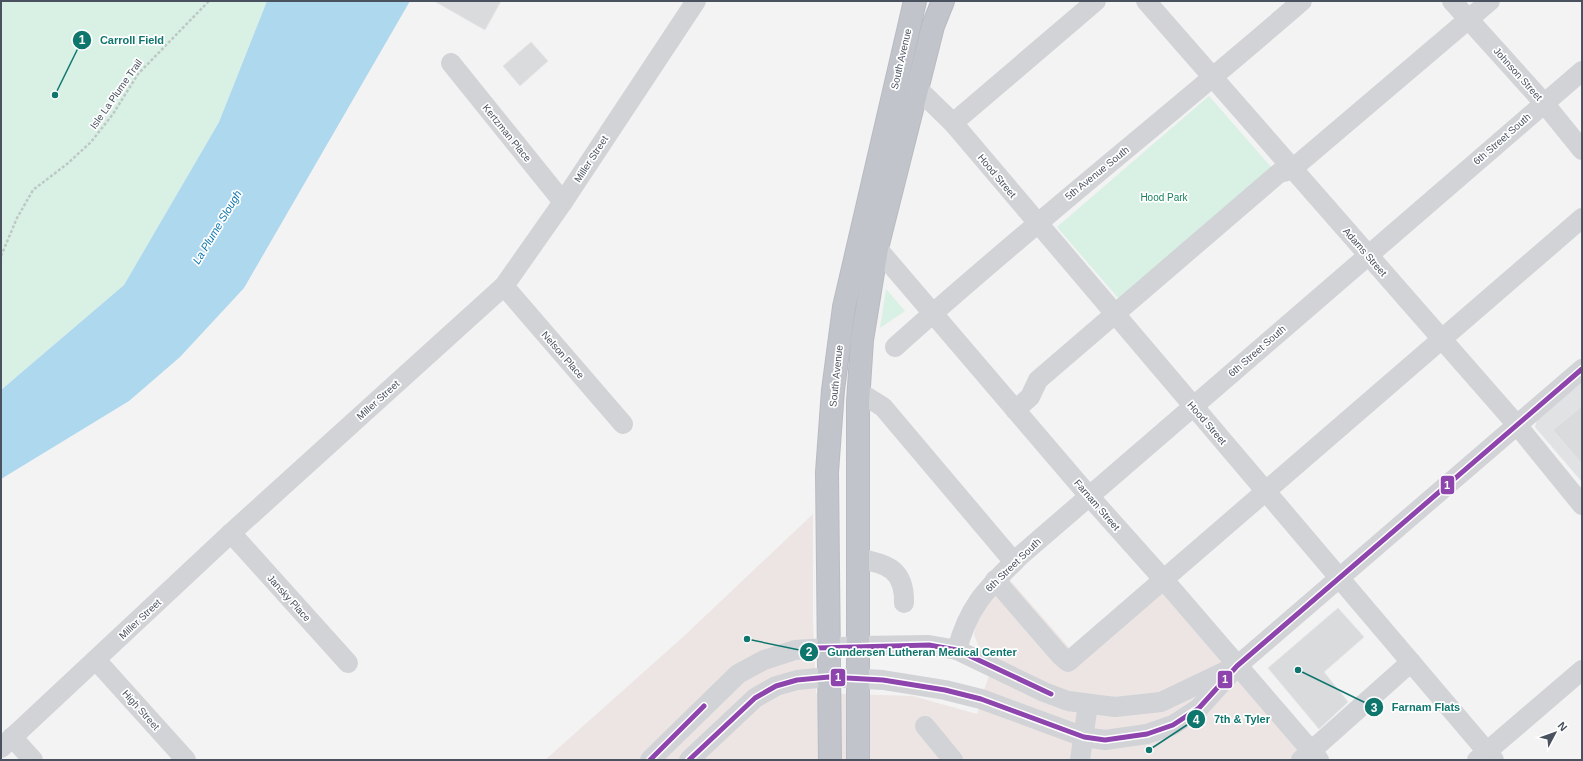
<svg xmlns="http://www.w3.org/2000/svg" width="1583" height="761" font-family="Arial,sans-serif">
	<style>
		.education { fill: #e1e2e3 }
		.medical { fill: #ede5e3 }
		.green { fill: #d9f1e5 }
		.water { fill: #aed8ee }
		.building { fill: #dadbdd; stroke: #e4e5e6 }
		.lines { fill: none; stroke-linecap: round; stroke-linejoin: round }
		.highway-casing { stroke: #b8bbc2; stroke-width: 24 }
		.path { stroke: #bdc8c7; stroke-width: 2.5; stroke-dasharray: 3 2; stroke-linecap: butt }
		.minor { stroke: #d1d3d6; stroke-width: 20 }
		.highway { stroke: #c1c4ca; stroke-width: 22 }
		.bus-1-casing { stroke: #fff; stroke-width: 8 }
		.bus-1 { stroke: #8e44ad; stroke-width: 5 }
		.labels { text-anchor: middle; dominant-baseline: central; stroke-width: 3.5; stroke-linejoin: round; paint-order: stroke }
		.street-label { font-size: 10px; fill: #4a5260; stroke: #fff }
		.park-label { font-size: 10px; fill: #19825c; stroke: #fff }
		.water-label { font-size: 11px; font-style: italic; fill: #0e77ae; stroke: #fff }
		.leader { fill: none; stroke: #0f766e; stroke-width: 1.5 }
		.callout-dot { fill: #0f766e; stroke: #fff; stroke-width: 1.5 }
		.mark-label { font-size: 12px; text-anchor: middle; font-weight: bold; fill: #fff }
		.callout-label { font-size: 11px; text-anchor: middle; font-weight: bold; fill: #0f766e; stroke: #fff; stroke-width: 3.5; stroke-linejoin: round; paint-order: stroke }
		.line-badge { stroke: #fff; stroke-width: 1.5 }
		.badge-label { font-size: 11px; text-anchor: middle; font-weight: bold; fill: #fff }
	</style>
	<rect width="100%" height="100%" fill="#f3f3f3"/>
	<polygon class="education" points="1582,381 1582,482 1535,427 1537,419"/>
	<polygon class="medical" points="813,514 813,618 816,693 913,696 977,714 981,699 995,658 983,651 978,645 974,635 975,627 988,603 1009,579 1072,651 1160,591 1307,760 545,760 683,637"/>
	<g class="green">
		<polygon points="1,1 267,1 219,122 124,285 1,390"/>
		<polygon points="1209,96 1271,167 1119,299 1057,227"/>
		<polygon points="886,289 905,311 880,328"/>
	</g>
	<polygon class="water" points="267,1 410,1 244,288 180,357 129,401 1,479 1,390 124,285 219,122"/>
	<g class="building">
		<polygon points="434,1 501,1 485,30"/>
		<polygon points="531,42 548,61 520,86 503,66"/>
		<polygon points="1582,406 1582,464 1553,430"/>
		<polygon points="1338,608 1364,637 1324,672 1348,702 1319,729 1268,668"/>
	</g>
	<g class="lines">
		<g class="highway-casing">
			<g id="highway">
				<polyline points="830,760 827,472 833,390 844,307 915,1"/>
				<polyline points="858,760 858,402 862,340 877,248 933,26 943,1"/>
			</g>
		</g>
		<polyline class="path" points="1,256 17,218 33,190 67,164 91,142 113,114 138,74 209,1"/>
		<g class="minor">
			<polyline points="1146,1 1517,425 1582,505"/>
			<polyline points="1452,1 1544,103 1582,150"/>
			<polyline points="451,63 563,202"/>
			<polyline points="917,88 953,123 1494,760"/>
			<polyline points="953,123 1096,1"/>
			<polyline points="877,248 1089,496 1164,580 1319,760"/>
			<polyline points="504,286 623,424"/>
			<path d="M895,347C1027,228 1167,118 1302,1"/>
			<polyline points="859,392 883,407 1014,562"/>
			<polyline points="1015,410 1030,397 1038,380 1279,173 1291,170 1490,1"/>
			<polyline points="231,533 348,663"/>
			<path d="M859,559C887,563 905,570 904,603"/>
			<polyline points="995,580 1060,655 1068,662 1582,218"/>
			<path d="M957,650C969,604 988,588 1020,556L1582,71"/>
			<polyline points="96,660 186,760"/>
			<polyline points="925,726 953,760"/>
			<polyline points="12,737 33,760"/>
			<polyline points="1,748 231,533 504,286 563,202 696,1"/>
			<polyline points="650,760 738,674 764,660 795,650 858,646 929,645 957,650 1044,692 1068,701 1115,707 1161,702 1228,670"/>
			<polyline points="689,760 755,698 776,686 797,680 829,677 883,680 945,690 981,699 1084,737 1105,740 1147,734 1173,725 1199,708 1237,666 1582,369"/>
			<polyline points="1080,760 1088,704"/>
			<polyline points="1301,760 1411,662"/>
			<polyline points="1477,760 1582,670"/>
		</g>
		<use href="#highway" class="highway"/>
		<g class="bus-1-casing">
			<g id="bus-1">
				<polyline points="817,648 929,645 957,650 1051,694"/>
				<polyline points="650,760 704,706"/>
				<polyline points="689,760 755,698 776,686 797,680 829,677 883,680 945,690 981,699 1084,737 1105,740 1147,734 1173,725 1199,708 1237,666 1582,369"/>
			</g>
		</g>
		<use href="#bus-1" class="bus-1"/>
	</g>
	<g class="labels">
		<g class="street-label">
			<text transform="translate(901 59) rotate(-77)">South Avenue</text>
			<text transform="translate(1518 74) rotate(48)">Johnson Street</text>
			<text transform="translate(116 94) rotate(-55)">Isle La Plume Trail</text>
			<text transform="translate(507 133) rotate(51)">Kertzman Place</text>
			<text transform="translate(1502 139) rotate(-41)">6th Street South</text>
			<text transform="translate(591 159) rotate(-57)">Miller Street</text>
			<text transform="translate(1097 173) rotate(-39)">5th Avenue South</text>
			<text transform="translate(997 176) rotate(50)">Hood Street</text>
			<text transform="translate(1365 252) rotate(49)">Adams Street</text>
			<text transform="translate(1257 351) rotate(-41)">6th Street South</text>
			<text transform="translate(563 355) rotate(49)">Nelson Place</text>
			<text transform="translate(836 376) rotate(-84)">South Avenue</text>
			<text transform="translate(378 400) rotate(-42)">Miller Street</text>
			<text transform="translate(1207 423) rotate(49)">Hood Street</text>
			<text transform="translate(1097 505) rotate(49)">Farnam Street</text>
			<text transform="translate(1013 565) rotate(-44)">6th Street South</text>
			<text transform="translate(289 598) rotate(48)">Jansky Place</text>
			<text transform="translate(140 619) rotate(-43)">Miller Street</text>
			<text transform="translate(141 710) rotate(48)">High Street</text>
		</g>
		<g class="park-label">
			<text x="1164" y="197">Hood Park</text>
		</g>
		<g class="water-label">
			<text transform="translate(217 227) rotate(-59)">La Plume Slough</text>
		</g>
	</g>
	<path class="leader" d="M55 95L82 40M747 639L809 652M1298 670L1374 707M1149 750L1196 719"/>
	<g class="callout-dot">
		<circle cx="55" cy="95" r="4"/>
		<circle cx="747" cy="639" r="4"/>
		<circle cx="1298" cy="670" r="4"/>
		<circle cx="1149" cy="750" r="4"/>
		<circle cx="82" cy="40" r="10"/>
		<circle cx="809" cy="652" r="10"/>
		<circle cx="1374" cy="707" r="10"/>
		<circle cx="1196" cy="719" r="10"/>
	</g>
	<g class="mark-label">
		<text x="82" y="44">1</text>
		<text x="809" y="656">2</text>
		<text x="1374" y="712">3</text>
		<text x="1196" y="724">4</text>
	</g>
	<g class="callout-label">
		<text x="132" y="44">Carroll Field</text>
		<text x="922" y="656">Gundersen Lutheran Medical Center</text>
		<text x="1426" y="711">Farnam Flats</text>
		<text x="1242" y="723">7th &amp; Tyler</text>
	</g>
	<g class="line-badge">
		<rect x="1440" y="475" width="15" height="20" rx="4" fill="#8e44ad"/>
		<rect x="830" y="668" width="16" height="19" rx="4" fill="#8e44ad"/>
		<rect x="1217" y="670" width="16" height="19" rx="4" fill="#8e44ad"/>
	</g>
	<g class="badge-label">
		<text x="1447" y="489">1</text>
		<text x="838" y="681">1</text>
		<text x="1225" y="683">1</text>
	</g>
	<rect width="1583" height="761" fill="none" stroke="#4a5260" stroke-width="4"/>
	<g transform="translate(1555 733) rotate(49)" stroke="#ffffff" stroke-width="3" paint-order="stroke">
	<path d="M0-3L7 15L0 10L-7 15Z" fill="#4a5260"/>
	<text y="-6" font-size="11" font-weight="bold" text-anchor="middle" fill="#4a5260">N</text>
	</g>
</svg>
